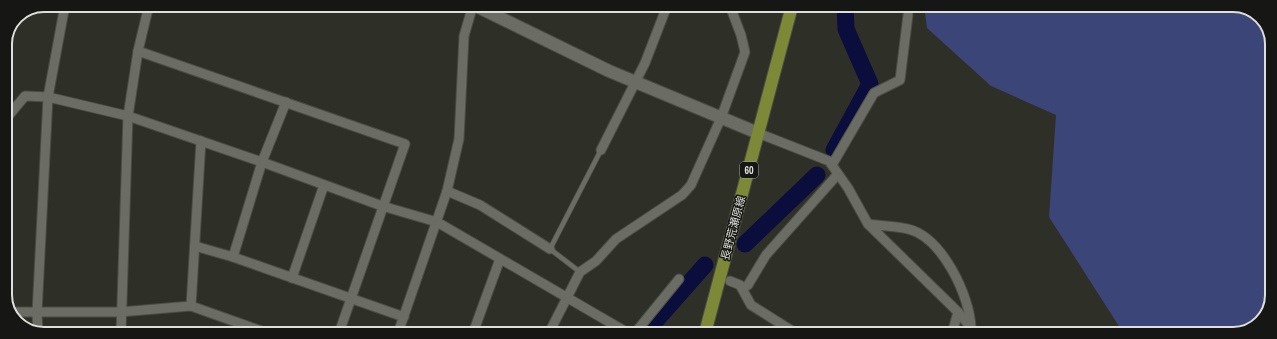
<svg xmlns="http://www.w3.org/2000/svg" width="1277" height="339" font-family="'Archivo Narrow','Noto Sans JP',sans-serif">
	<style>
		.green { fill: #3b4577 }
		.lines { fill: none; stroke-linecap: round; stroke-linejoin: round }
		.river { stroke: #0b0d3c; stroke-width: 17 }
		.service-casing { stroke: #4a4c45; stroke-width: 6 }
		.minor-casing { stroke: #4a4c45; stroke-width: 11 }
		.tertiary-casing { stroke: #4a4c45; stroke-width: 14 }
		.primary-casing { stroke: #4a4c45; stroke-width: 14 }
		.service { stroke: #6b6d64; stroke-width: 4.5 }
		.minor { stroke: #6b6d64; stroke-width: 9 }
		.tertiary { stroke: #6b6d64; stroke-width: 12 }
		.primary { stroke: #7d8937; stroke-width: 12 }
		.labels { text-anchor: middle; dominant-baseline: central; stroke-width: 3; stroke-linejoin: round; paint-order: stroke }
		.shield { fill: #161714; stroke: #a2a39f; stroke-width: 1 }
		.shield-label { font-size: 10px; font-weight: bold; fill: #dedfda }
		.street-label { font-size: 11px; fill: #dedfda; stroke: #161714 }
		.rim { fill: none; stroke: #dedfda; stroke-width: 2 }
	</style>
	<rect width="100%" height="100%" fill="#2e3027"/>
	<polygon class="green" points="924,6 1243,6 1263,18 1272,41 1271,305 1257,326 1234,334 1124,334 1049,217 1056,115 991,86 927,28"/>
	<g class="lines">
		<g class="river">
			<polyline points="834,150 870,84 846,29 845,6"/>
			<polyline points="745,244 817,175"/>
			<polyline points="645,333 705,265"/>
		</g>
		<g class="service-casing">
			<polyline id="service" points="580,272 550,249 601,150"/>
		</g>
		<g class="minor-casing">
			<g id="minor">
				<polyline points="138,51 405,144 339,333"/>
				<polyline points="5,120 25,96 48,97 128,116 262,162 382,206 437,222 628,333"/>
				<polyline points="758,133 829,161 848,188 868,224 958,312 976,334"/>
				<polyline points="601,150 645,63 667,6"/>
				<polyline points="832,165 874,93 900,80 908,15"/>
				<polyline points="447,191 480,205 550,249"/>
				<path d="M868,224C881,226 895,226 908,229C942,237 970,296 971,328"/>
				<polyline points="195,246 233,257 404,317"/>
				<polyline points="233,257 262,162 286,102"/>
				<polyline points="292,278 324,185"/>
				<polyline points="730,281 740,285 751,305 797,334"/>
				<polyline points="742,288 748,285 766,255 838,174"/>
				<polyline points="191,306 267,333"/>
				<polyline points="11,312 120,312 191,306 201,141"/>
				<polyline points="38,333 37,313 48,97 65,5"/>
				<polyline points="121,333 128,116 138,51 149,5"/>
				<polyline points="398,333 447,191 459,139 464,36 473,5"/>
				<polyline points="473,333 500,259"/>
				<polyline points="549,333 580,272 596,261 616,239 682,195 691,185 721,118 745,52 741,35 730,6"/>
				<polyline points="635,333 679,279"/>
				<polyline points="952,334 958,312"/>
			</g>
		</g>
		<g class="tertiary-casing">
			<polyline id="tertiary" points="474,5 609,71 758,133"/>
		</g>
		<g class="primary-casing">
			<polyline id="primary" points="705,333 792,6"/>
		</g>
		<use href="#service" class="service"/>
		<use href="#minor" class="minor"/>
		<use href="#tertiary" class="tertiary"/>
		<use href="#primary" class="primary"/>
	</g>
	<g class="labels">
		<rect class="shield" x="740" y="162" width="18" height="16" rx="3"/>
		<g class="shield-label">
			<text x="749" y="170">60</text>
		</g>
		<g class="street-label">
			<text transform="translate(733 228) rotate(-75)">長野荒瀬原線</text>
		</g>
	</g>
	<path d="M0 0H1277V339H0ZM44 12H1233A32 32 0 0 1 1265 44V295A32 32 0 0 1 1233 327H44A32 32 0 0 1 12 295V44A32 32 0 0 1 44 12Z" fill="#161714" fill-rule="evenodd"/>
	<path class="rim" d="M44 12H1233A32 32 0 0 1 1265 44V295A32 32 0 0 1 1233 327H44A32 32 0 0 1 12 295V44A32 32 0 0 1 44 12Z"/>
</svg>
